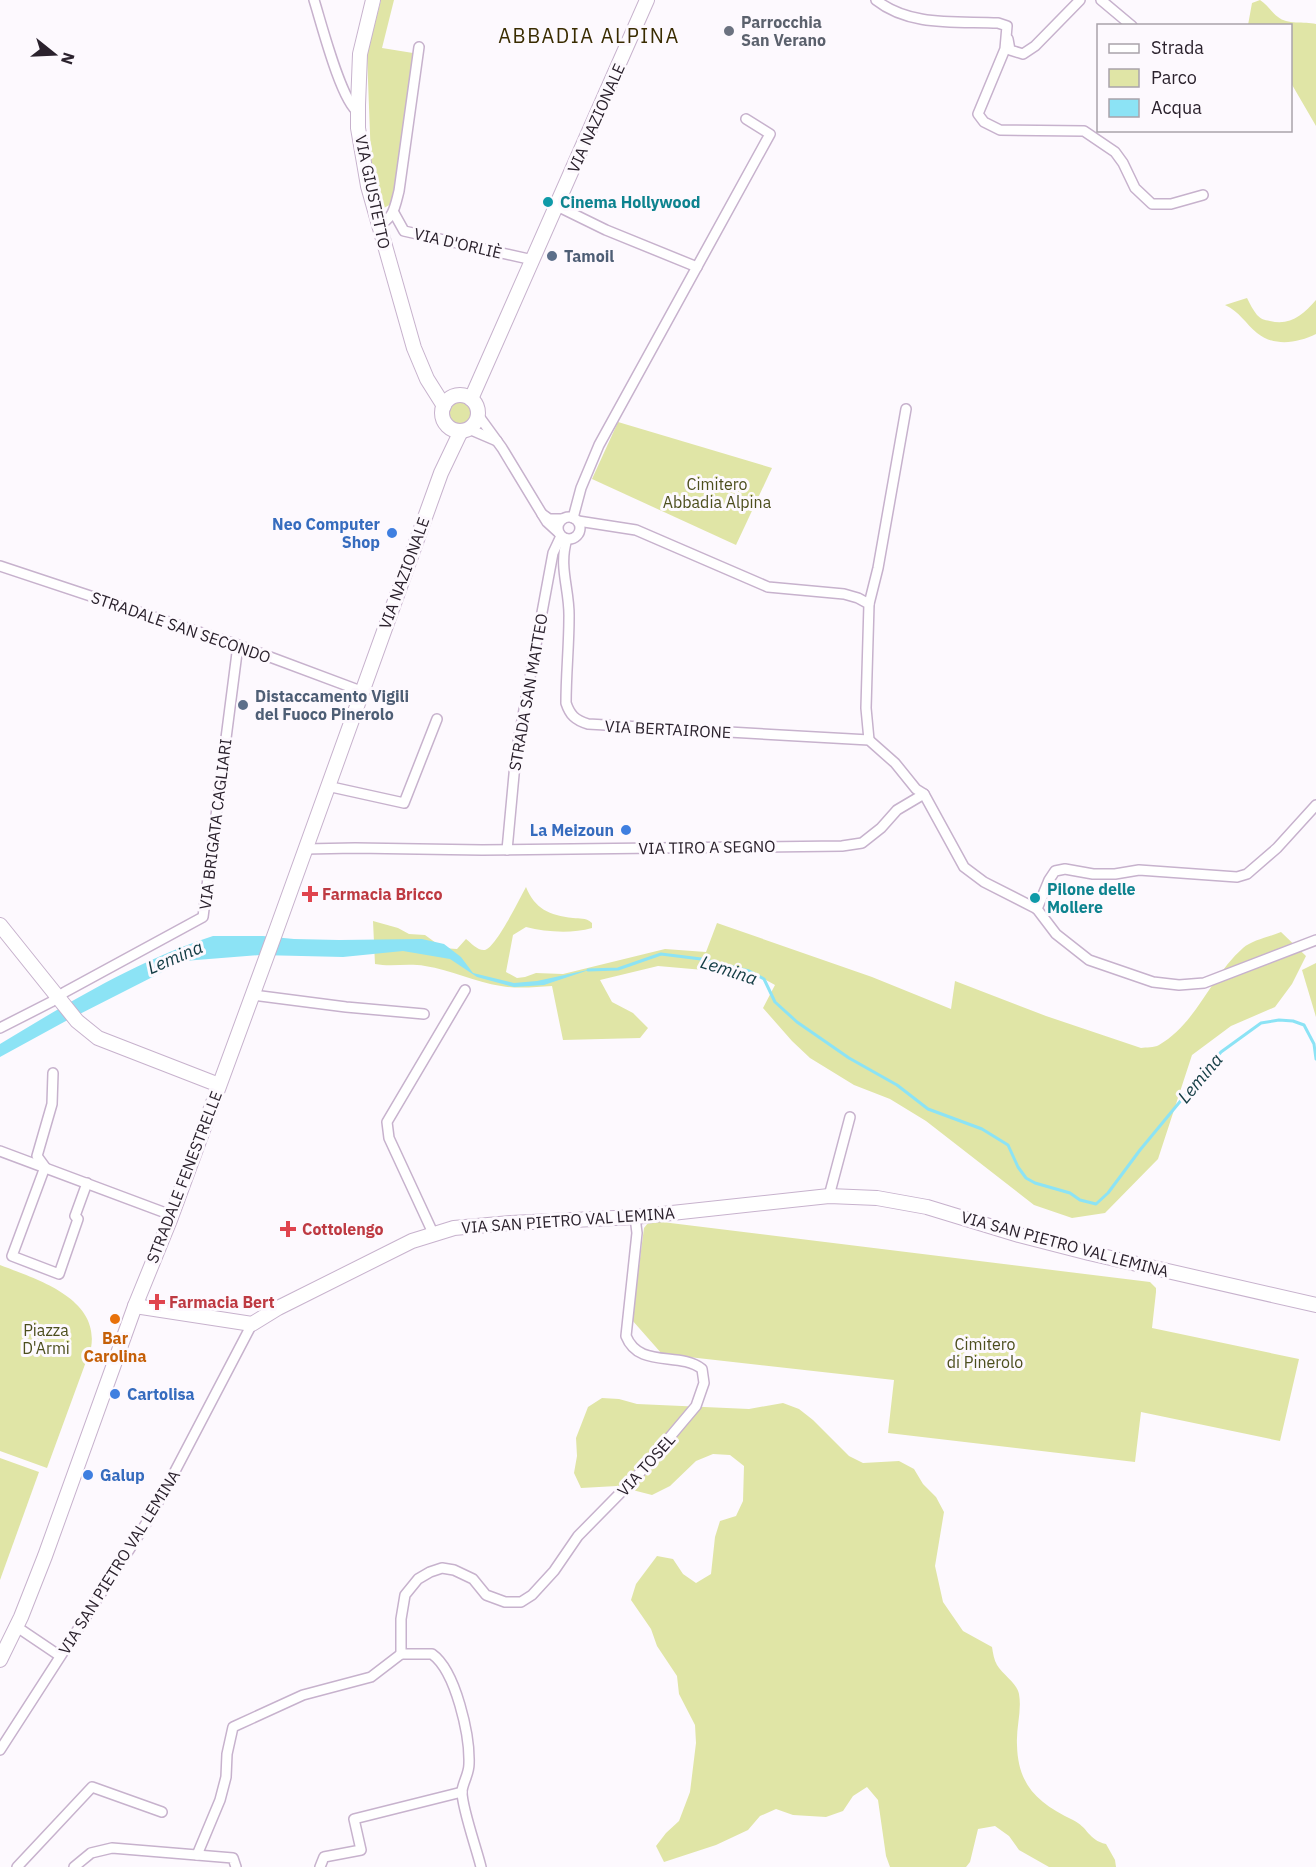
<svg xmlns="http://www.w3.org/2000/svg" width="1316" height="1867" font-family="'IBM Plex Sans',sans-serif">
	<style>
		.green { fill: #e0e5a6 }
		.water { fill: #8ce3f5 }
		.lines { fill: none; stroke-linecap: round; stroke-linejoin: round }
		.stream { stroke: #8ce3f5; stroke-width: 3 }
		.street-casing { stroke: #c7b2cd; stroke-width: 12 }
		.secondary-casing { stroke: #c7b2cd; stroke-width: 16 }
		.street { stroke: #fff; stroke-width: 9 }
		.secondary { stroke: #fff; stroke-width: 14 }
		.worship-dot { fill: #6b7280; stroke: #fdf9fe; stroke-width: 2 }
		.culture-dot { fill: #0f9aa8; stroke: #fdf9fe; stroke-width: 2 }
		.service-dot { fill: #5c6f8a; stroke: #fdf9fe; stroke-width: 2 }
		.shop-dot { fill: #3f7fe0; stroke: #fdf9fe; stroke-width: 2 }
		.health-dot { fill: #e0444e; stroke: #fdf9fe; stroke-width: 2 }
		.food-dot { fill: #e8710a; stroke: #fdf9fe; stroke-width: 2 }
		.labels { text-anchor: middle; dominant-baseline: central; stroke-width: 6; stroke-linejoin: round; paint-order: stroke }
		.worship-label { font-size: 16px; font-weight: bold; fill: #5b616d; stroke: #fdf9fe; text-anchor: start }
		.street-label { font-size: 16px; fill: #2b222d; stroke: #fdf9fe }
		.culture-label { font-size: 16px; font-weight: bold; fill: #0d838f; stroke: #fdf9fe; text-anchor: start }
		.service-label { font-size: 16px; font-weight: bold; fill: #4e5e75; stroke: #fdf9fe; text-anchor: start }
		.park-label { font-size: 16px; fill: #4c4e1d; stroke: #fdf9fe }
		.shop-label { font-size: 16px; font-weight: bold; fill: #366cbe; stroke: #fdf9fe; text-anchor: end }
		.health-label { font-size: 16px; font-weight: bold; fill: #be3a42; stroke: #fdf9fe; text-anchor: start }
		.food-label { font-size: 16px; font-weight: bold; fill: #c56008; stroke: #fdf9fe }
		.water-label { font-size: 18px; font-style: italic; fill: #133c44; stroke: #fdf9fe }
		.quarter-label { font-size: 20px; letter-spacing: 1.5px; fill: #3a2c01; stroke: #fdf9fe }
	</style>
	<rect width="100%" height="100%" fill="#fdf9fe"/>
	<g class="green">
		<polygon points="381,0 394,0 382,48 413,53 393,203 384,208 371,160 367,54"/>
		<path d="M1260,0C1268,5 1271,12 1278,17C1287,25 1304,21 1316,24V126L1291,83L1290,26L1248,25L1252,3Z"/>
		<path d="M1247,298C1250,304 1253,310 1257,315C1261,319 1264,320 1270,321C1290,326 1303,315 1316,300V334C1298,343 1274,347 1257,333C1245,323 1240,312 1225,305Z"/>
		<circle cx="460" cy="414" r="12"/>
		<polygon points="618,422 772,468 736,545 592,479"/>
		<path d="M526,887C535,909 549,915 573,918C580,919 585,917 592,923V928C571,934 546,932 526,927L513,935L506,972L517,978L525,977L536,973L563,974L665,949L706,952L717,923L872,977L951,1009L955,981L1046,1016L1141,1048C1146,1047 1154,1048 1159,1045C1197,1023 1211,976 1243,948C1252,940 1269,937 1281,932L1306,956L1292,984L1275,1007L1231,1026L1192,1055L1158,1159L1105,1213L1072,1218L1034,1205L926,1121L890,1099L854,1085L810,1058L792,1041L763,1008L775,985L759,976L731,975L715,971L658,966L600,980L612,1002L633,1013L648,1028L640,1038L563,1040L552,986C535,987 518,989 501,986C475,982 451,970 425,966C408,963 391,967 375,964L373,921L398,928L409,934L425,935L443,948L457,949L466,939C471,943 478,951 485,950C496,947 520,898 526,887Z"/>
		<polygon points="1316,963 1316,1017 1302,970"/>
		<polygon points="654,1221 1150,1282 1156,1288 1156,1292 1152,1328 1299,1359 1280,1441 1141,1412 1135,1462 888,1433 894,1380 662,1354 632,1320 644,1228 648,1223"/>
		<path d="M0,1265C36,1279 100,1298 91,1348L47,1468L0,1451Z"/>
		<path d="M602,1398L619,1399L637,1404L749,1409L783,1403L799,1409L813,1420L849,1456L863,1463L899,1461L914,1469L923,1484L936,1497L944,1512L935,1566L943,1602L963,1631L992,1647C993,1653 994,1660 997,1665C1003,1675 1017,1683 1019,1694C1022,1711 1016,1727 1017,1745C1018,1786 1038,1803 1073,1820C1088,1827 1088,1840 1106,1844L1115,1860L1116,1867H1049L1019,1850L1009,1836L995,1826L978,1829L970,1862L966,1867H890L886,1856L878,1800L867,1787L853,1796L843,1811L826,1817L793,1815L776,1809L760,1816L748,1830L716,1845L664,1862L656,1846L666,1833L679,1821L690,1792L696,1743L695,1725L679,1694L677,1676L657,1646L651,1629L631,1600L636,1584L657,1556L673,1559L683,1574L696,1583L711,1574L715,1537L720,1521L736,1516L743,1501L744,1466L730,1455L713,1454L696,1461L670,1486L652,1495L617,1486L581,1488L574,1473L577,1456L576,1438L588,1407Z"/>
		<polygon points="0,1458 39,1472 0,1580"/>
	</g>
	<path class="water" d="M213,936H263L294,939L339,940L422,939L444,944L461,957L473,973L514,983L537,981L592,969L544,985L514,987L477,977L450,959L403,951L343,957L260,955L184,961L64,1022L0,1057V1044C68,1003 138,960 213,936Z"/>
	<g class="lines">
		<polyline class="stream" points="588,970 618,969 661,954 701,959 749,971 764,979 775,1002 797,1022 849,1058 897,1085 928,1109 982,1129 1008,1145 1018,1167 1026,1178 1035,1183 1070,1193 1080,1200 1096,1204 1108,1193 1140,1150 1221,1052 1261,1023 1279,1020 1293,1021 1304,1025 1314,1044 1316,1059"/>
		<g class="street-casing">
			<g id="street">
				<path d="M314,0C321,22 341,101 358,112"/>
				<path d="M876,0C910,27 957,21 998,23L1007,26L1005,49L978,114L984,122L1000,130L1084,131L1115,152L1123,163L1135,188L1152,204H1171L1203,195"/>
				<polyline points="1101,0 1132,26"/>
				<polyline points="1008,39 1010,50 1023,54 1035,46 1080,0"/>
				<polyline points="557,206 606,230 697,267"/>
				<polyline points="394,213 404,231 533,260"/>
				<path d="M378,225C394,219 395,206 399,191L419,47"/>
				<polyline points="478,415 502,448 542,514"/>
				<polyline points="469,429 497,441"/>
				<circle cx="569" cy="528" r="11"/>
				<polyline points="573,518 581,488 599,445 770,134 746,119"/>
				<polyline points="578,521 636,530 768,587 844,594 858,598 869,604 866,708 869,740"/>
				<polyline points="559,533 547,522 542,514 549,519 562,519"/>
				<path d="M567,539C558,567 570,590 569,618C569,646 566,674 566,703C570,715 575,720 588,724L869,740L895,763L916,789L924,794"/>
				<polyline points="0,566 238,645 361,691"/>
				<polyline points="869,604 878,568 906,409"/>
				<polyline points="327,786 404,803 437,719"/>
				<polyline points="305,849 355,848 482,850 842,846 862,843 881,828 897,810 924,794 964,867 984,882 1037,909"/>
				<polyline points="507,850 516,753 553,553 561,536"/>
				<polyline points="1037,909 1049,880 1055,871 1065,869 1093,874 1115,874 1139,870 1237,877 1247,874 1277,848 1316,805"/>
				<polyline points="1037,909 1056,934 1089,960 1153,982 1179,985 1204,983 1316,940"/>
				<polyline points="253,995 346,1007 424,1014"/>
				<polyline points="0,1028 51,1002 65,992 203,917 238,645"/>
				<polyline points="53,1073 52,1104 37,1156 45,1167 12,1256 59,1274 78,1219 75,1216 87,1183"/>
				<polyline points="0,1151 171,1215"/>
				<polyline points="829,1196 850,1117"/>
				<polyline points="433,1233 389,1138 387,1122 465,990"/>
				<polyline points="17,1627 60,1656"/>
				<polyline points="0,1750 147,1522 173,1475 252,1324"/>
				<polyline points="197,1855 220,1800 226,1777 227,1754 233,1727 303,1695 371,1677 401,1654"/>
				<polyline points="17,1867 92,1787 162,1812"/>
				<polyline points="74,1867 91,1853 112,1848 233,1858 236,1867"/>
				<polyline points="320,1867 324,1857 361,1850 354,1819 462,1792"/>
				<path d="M481,1867C477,1850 461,1805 462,1791C463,1782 469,1774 469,1764C470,1736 456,1671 432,1654H401V1619L405,1595L418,1579L430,1572L442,1568L454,1570L473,1579L486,1595L505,1602H521L532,1595L554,1571L578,1536L637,1476L696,1406L704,1383L702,1369C679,1351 639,1369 626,1336L637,1233L635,1217"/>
			</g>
		</g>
		<g class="secondary-casing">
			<g id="secondary">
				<polyline points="373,0 360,54 358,105 358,128 368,186 414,348 427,379 444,406"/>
				<circle cx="460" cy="413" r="18"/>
				<polyline points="471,399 647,0"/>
				<polyline points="0,925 77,1021 98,1038 219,1085"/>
				<polyline points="135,1306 252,1324 278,1308 412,1241 454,1228 511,1223 635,1217 829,1196 877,1198 927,1207 1019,1235 1089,1253 1316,1305"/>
				<polyline points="0,1660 21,1617 45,1556 135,1306 170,1220 276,931 441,473 461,431"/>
			</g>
		</g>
		<use href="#street" class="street"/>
		<use href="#secondary" class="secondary"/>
	</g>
	<circle class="worship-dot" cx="729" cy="31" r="6"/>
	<g class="culture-dot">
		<circle cx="548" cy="202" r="6"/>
		<circle cx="1035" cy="898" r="6"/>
	</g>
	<g class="service-dot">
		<circle cx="552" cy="256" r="6"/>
		<circle cx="243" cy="705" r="6"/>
	</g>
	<g class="shop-dot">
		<circle cx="392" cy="533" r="6"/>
		<circle cx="626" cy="830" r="6"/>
		<circle cx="115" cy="1394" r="6"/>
		<circle cx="88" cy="1475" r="6"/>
	</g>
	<g class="health-dot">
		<path d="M307 885h6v6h6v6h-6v6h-6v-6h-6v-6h6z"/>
		<path d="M285 1220h6v6h6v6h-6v6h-6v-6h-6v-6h6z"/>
		<path d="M154 1293h6v6h6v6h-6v6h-6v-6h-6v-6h6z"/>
	</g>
	<circle class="food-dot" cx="115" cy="1319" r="6"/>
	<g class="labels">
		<g class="worship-label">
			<text x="741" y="22">Parrocchia<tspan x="741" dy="18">San Verano</tspan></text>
		</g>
		<g class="street-label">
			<text transform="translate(596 118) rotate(-66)">VIA NAZIONALE</text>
			<text transform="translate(373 192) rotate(78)">VIA GIUSTETTO</text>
			<text transform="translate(458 243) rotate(13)">VIA D'ORLIÈ</text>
			<text transform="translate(404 573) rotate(-70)">VIA NAZIONALE</text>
			<text transform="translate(181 627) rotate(19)">STRADALE SAN SECONDO</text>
			<text transform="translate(528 692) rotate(-80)">STRADA SAN MATTEO</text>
			<text transform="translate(668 729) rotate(3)">VIA BERTAIRONE</text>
			<text transform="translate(215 824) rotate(-83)">VIA BRIGATA CAGLIARI</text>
			<text transform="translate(707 847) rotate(-1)">VIA TIRO A SEGNO</text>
			<text transform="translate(184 1177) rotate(-69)">STRADALE FENESTRELLE</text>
			<text transform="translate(568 1220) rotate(-4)">VIA SAN PIETRO VAL LEMINA</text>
			<text transform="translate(1065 1244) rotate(15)">VIA SAN PIETRO VAL LEMINA</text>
			<text transform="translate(646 1465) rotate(-48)">VIA TOSEL</text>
			<text transform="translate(119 1562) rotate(-58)">VIA SAN PIETRO VAL LEMINA</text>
		</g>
		<g class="culture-label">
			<text x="560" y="202">Cinema Hollywood</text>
			<text x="1047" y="889">Pilone delle<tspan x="1047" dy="18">Mollere</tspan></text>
		</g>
		<g class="service-label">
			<text x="564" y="256">Tamoil</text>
			<text x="255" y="696">Distaccamento Vigili<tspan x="255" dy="18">del Fuoco Pinerolo</tspan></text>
		</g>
		<g class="park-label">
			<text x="717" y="484">Cimitero<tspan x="717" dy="18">Abbadia Alpina</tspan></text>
			<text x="46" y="1330">Piazza<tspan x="46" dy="18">D'Armi</tspan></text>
			<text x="985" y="1344">Cimitero<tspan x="985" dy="18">di Pinerolo</tspan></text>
		</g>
		<g class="shop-label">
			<text x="380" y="524">Neo Computer<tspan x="380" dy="18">Shop</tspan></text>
			<text x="614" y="830">La Meizoun</text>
			<text x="127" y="1394" text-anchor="start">Cartolisa</text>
			<text x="100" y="1475" text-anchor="start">Galup</text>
		</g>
		<g class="health-label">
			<text x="322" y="894">Farmacia Bricco</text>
			<text x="302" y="1229">Cottolengo</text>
			<text x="169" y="1302">Farmacia Bert</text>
		</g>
		<g class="food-label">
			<text x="115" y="1338">Bar<tspan x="115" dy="18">Carolina</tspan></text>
		</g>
		<g class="water-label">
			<text transform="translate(175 957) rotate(-23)">Lemina</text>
			<text transform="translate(729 970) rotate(18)">Lemina</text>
			<text transform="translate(1200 1078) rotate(-50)">Lemina</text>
		</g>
		<g class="quarter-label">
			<text x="589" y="35">ABBADIA ALPINA</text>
		</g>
	</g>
	<rect x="1097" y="24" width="195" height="108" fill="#fdf9fe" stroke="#a9a3aa" stroke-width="1.5"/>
	<rect x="1109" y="44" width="30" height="9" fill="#ffffff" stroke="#a9a3aa" stroke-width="1.5"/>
	<text x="1151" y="54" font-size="18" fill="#2b222d">Strada</text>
	<rect x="1109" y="69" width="30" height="18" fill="#e0e5a6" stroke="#a9a3aa" stroke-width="1.5"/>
	<text x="1151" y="84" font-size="18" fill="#2b222d">Parco</text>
	<rect x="1109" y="99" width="30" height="18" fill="#8ce3f5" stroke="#a9a3aa" stroke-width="1.5"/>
	<text x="1151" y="114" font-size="18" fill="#2b222d">Acqua</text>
	<g transform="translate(54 54) rotate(108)" stroke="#fdf9fe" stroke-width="4.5" paint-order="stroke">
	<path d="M0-4.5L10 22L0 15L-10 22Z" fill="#2b222d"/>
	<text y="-9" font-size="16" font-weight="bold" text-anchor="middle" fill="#2b222d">N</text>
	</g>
</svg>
